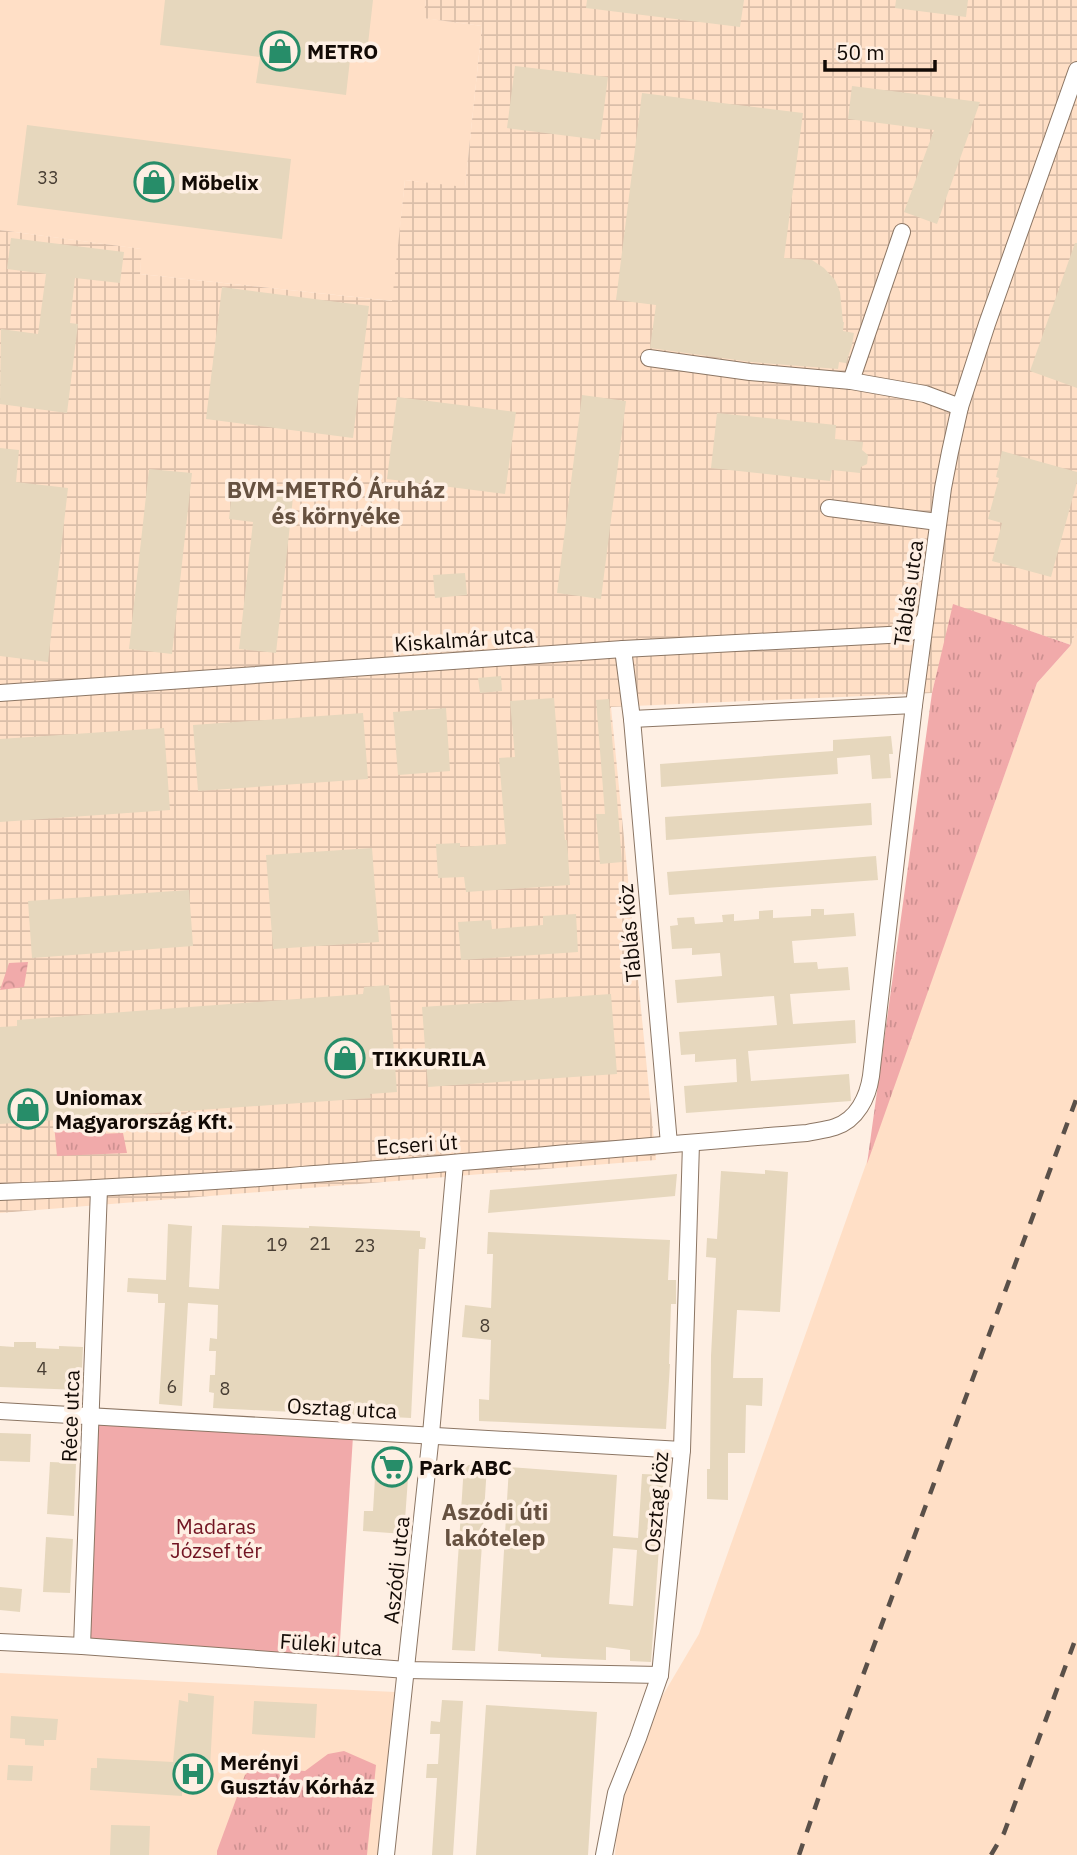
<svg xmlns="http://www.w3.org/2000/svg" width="1077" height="1855" font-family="'IBM Plex Sans',sans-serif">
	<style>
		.built { fill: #ffdfc6 }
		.industrial { fill: url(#industrial-grid) }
		.grass { fill: url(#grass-tufts) }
		.forest { fill: url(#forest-crowns) }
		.park { fill: #f1aaaa }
		.building { fill: #e6d7bd; fill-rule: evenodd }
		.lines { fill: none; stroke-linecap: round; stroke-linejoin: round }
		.street-casing { stroke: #8c7664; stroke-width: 18 }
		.street { stroke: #fff; stroke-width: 16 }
		.rail { stroke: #5a5049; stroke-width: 4.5; stroke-dasharray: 12 12; stroke-linecap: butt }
		.labels { text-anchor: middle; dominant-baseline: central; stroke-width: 7; stroke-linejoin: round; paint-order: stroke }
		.number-label { font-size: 18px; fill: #473d33 }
		.poi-label { font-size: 21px; font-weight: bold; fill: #120a05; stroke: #feefe3; text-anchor: start }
		.street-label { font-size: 21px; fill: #120a05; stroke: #feefe3 }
		.park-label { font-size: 21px; fill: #721422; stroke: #feefe3 }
		.neighbourhood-label { font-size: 23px; font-weight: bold; fill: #665140; stroke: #feefe3 }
	</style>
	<defs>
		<pattern id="industrial-grid" width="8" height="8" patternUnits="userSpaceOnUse" patternTransform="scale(1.75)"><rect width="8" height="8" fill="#ffdfc6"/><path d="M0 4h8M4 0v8" fill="none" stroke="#dabea9"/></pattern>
		<pattern id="grass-tufts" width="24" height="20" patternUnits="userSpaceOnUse" patternTransform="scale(1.75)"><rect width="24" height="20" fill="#f1aaaa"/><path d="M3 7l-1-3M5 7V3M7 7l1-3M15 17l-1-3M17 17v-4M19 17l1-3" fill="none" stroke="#ce9191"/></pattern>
		<pattern id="forest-crowns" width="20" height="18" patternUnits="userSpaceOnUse" patternTransform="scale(1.75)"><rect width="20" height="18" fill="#f1aaaa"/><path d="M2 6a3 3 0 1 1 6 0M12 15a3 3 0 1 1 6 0" fill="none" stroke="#ce9191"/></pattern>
	</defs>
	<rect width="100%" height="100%" fill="#feefe3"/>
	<g class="built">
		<polygon points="0,0 426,0 424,18 482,26 465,188 405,180 393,301 140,274 141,249 0,230"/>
		<polygon points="1077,628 1077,1855 615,1855 618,1811 660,1700 699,1634 1037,683 1071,645"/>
		<polygon points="0,1673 395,1692 379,1855 0,1855"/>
	</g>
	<polygon class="industrial" points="426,0 1077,0 1077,628 1071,645 954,605 932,693 611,707 656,1160 0,1213 0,230 142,249 140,274 392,301 405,180 465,187 482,26 423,18"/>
	<g class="grass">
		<polygon points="953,604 1071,645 1037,683 867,1164 932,693"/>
		<polygon points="95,1121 97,1134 123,1133 127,1153 57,1156 54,1124"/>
		<polygon points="344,1751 376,1765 367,1855 217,1855 217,1851 245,1775 252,1768 305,1771 328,1754"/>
	</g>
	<polygon class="forest" points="28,962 24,987 0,990 9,963"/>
	<polygon class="park" points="98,1421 353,1436 339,1657 90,1639"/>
	<g class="building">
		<polygon points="165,0 373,0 368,44 352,42 346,95 256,83 260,57 160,45"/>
		<polygon points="587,0 744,0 740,27 586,8"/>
		<polygon points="896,0 968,0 966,17 895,8"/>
		<polygon points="515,66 608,77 600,140 507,128"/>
		<polygon points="852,86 980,102 937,224 904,212 934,130 848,119"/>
		<polygon points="642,93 803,113 784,258 812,260 824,268 835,280 840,292 843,322 844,322 843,331 854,333 852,345 846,363 839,362 838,369 751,362 650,348 656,305 616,300"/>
		<polygon points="27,125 291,159 282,239 17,205"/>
		<polygon points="11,238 124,252 120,283 75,278 70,323 78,324 67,413 0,404 1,329 38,334 46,274 7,269"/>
		<polygon points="1075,243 1077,243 1077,388 1030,371"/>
		<polygon points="222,287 369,306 353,438 206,419"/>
		<polygon points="582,395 626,401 601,599 557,593"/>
		<polygon points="397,397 516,412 505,494 387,479"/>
		<polygon points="717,413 836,425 835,439 863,442 862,450 868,455 867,464 861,467 860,473 832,470 830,481 711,468"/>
		<polygon points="0,448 19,450 16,482 68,488 48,662 0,656"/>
		<polygon points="1002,451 1077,472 1077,482 1051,577 992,561 1002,523 988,519 999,478 996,477"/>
		<polygon points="149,469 192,473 172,654 129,649"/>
		<polygon points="233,481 294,488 276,653 239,649 253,522 229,519"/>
		<polygon points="465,573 467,595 435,598 433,575"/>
		<polygon points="501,676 502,691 480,693 478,678"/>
		<polygon points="554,698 565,840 567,840 570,885 466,892 464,877 438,878 436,844 460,843 460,847 506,844 499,758 515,757 510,701"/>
		<polygon points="609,699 622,862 600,864 596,814 605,814 596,700"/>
		<polygon points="446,708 450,771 398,775 393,712"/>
		<polygon points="363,713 368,779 198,791 193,725"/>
		<polygon points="164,728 170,810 0,822 0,739"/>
		<polygon points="891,736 893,754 889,754 891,778 872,779 870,755 837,758 838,774 661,787 660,764 833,751 833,740"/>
		<polygon points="871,803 872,825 666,840 665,817"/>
		<polygon points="372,848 379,942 273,949 266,855"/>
		<polygon points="876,856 878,880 669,895 667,872"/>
		<polygon points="189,890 193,946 32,958 28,901"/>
		<polygon points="811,909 824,909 824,915 854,913 856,936 792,941 794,963 817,962 818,969 848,967 850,990 790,994 793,1024 855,1020 856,1043 748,1051 751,1081 849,1074 851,1101 686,1113 684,1086 737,1082 736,1059 695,1062 695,1054 681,1055 679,1032 777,1025 774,996 677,1003 675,980 722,976 720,953 692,955 692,948 672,949 670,926 678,925 677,918 694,917 695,924 723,922 722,915 734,914 734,921 759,919 759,911 773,910 773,918 811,916"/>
		<polygon points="576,914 578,952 461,960 458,922 491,920 492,929 543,925 543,916"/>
		<polygon points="389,985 397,1092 370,1094 371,1098 0,1124 0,1027 17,1026 17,1020 363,994 364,987"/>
		<polygon points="611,994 617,1074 428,1087 422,1007"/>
		<polygon points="765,1170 788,1172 780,1312 737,1310 733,1378 763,1378 762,1406 746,1405 745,1453 728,1453 728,1500 707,1499 707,1469 710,1469 711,1356 716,1258 706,1257 707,1238 717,1239 721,1171 765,1174"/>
		<polygon points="677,1174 675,1196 488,1213 490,1190"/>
		<polygon points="168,1224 192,1226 189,1287 219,1289 222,1225 309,1228 309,1226 420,1231 420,1237 426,1238 425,1249 419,1249 411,1418 213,1408 214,1393 209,1392 210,1375 215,1375 216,1351 209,1351 210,1338 217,1339 218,1305 188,1303 182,1406 159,1404 165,1303 158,1303 158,1294 127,1292 128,1278 166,1280"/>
		<polygon points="488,1232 670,1240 668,1280 676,1280 676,1304 671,1304 669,1364 670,1364 666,1429 479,1421 479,1399 489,1400 491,1340 462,1337 465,1305 491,1308 493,1254 487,1254"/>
		<polygon points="14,1342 36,1342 36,1348 59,1349 59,1346 83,1347 81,1390 0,1387 0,1346 14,1347"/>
		<polygon points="0,1433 31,1434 30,1462 0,1461"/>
		<polygon points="376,1461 409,1464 404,1534 363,1531 364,1511 373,1511"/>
		<polygon points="50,1462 76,1463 74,1516 47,1514"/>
		<polygon points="464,1465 487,1466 475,1651 452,1650"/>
		<path d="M509,1467L617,1475L613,1536L638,1538L642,1474L664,1475L651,1662L630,1661V1650L606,1647V1660L541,1657V1654L498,1651ZM613,1548L637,1550L633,1606L609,1604Z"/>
		<polygon points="46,1537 73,1539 70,1593 43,1592"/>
		<polygon points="0,1587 22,1589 20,1612 0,1610"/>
		<polygon points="188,1693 214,1696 209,1785 182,1783 182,1796 90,1790 91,1768 97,1768 97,1758 173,1762 179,1700 188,1702"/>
		<polygon points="442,1700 463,1701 453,1855 432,1855 437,1778 426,1778 427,1764 438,1764 440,1734 430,1734 431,1721 440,1722"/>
		<polygon points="254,1701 317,1704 315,1738 252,1734"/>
		<polygon points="486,1705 597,1712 588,1855 476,1855"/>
		<polygon points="11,1716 58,1719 56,1740 44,1740 44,1746 25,1745 25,1739 10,1738"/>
		<polygon points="8,1765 33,1766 32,1781 7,1780"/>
		<polygon points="111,1825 150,1826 149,1855 110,1855"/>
	</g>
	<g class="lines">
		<g class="street-casing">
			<g id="street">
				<polyline points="649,358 750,372 851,381 925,394 960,407"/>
				<polyline points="851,381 902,232"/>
				<polyline points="829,508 938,522"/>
				<polyline points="623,649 632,719 669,1144"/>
				<polyline points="0,693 623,649 907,634 918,628 925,619"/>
				<polyline points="632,719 914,705"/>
				<path d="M0,1192C270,1183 539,1154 807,1133C816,1131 826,1130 835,1127C857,1120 868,1097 871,1076L914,705L943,488L950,452L960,407L987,324L1077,70"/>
				<polyline points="0,1411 682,1450"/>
				<polyline points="0,1642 82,1646 407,1670 660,1675"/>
				<polyline points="82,1646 99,1189"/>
				<polyline points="386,1855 431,1434 455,1163"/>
				<polyline points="604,1855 616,1793 638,1738 660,1675 682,1450 691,1143"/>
			</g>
		</g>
		<use href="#street" class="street"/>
		<g class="rail">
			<polyline points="799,1855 829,1767 1077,1097"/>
			<polyline points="991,1855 1004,1833 1077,1635"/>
		</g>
	</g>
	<defs>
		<g id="shop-ring" transform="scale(2.0125)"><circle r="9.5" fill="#feefe3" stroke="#278d69" stroke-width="1.5"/><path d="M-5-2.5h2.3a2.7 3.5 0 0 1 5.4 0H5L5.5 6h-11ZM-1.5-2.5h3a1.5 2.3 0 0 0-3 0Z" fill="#278d69"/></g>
		<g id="supermarket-ring" transform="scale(2.0125)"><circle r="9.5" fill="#feefe3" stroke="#278d69" stroke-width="1.5"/><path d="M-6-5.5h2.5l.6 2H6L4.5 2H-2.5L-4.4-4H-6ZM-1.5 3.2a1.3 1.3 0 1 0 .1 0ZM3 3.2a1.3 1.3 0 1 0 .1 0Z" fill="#278d69"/></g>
		<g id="hospital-ring" transform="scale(2.0125)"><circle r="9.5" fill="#feefe3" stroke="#278d69" stroke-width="1.5"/><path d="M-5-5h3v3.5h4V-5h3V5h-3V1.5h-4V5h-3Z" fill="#278d69"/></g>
	</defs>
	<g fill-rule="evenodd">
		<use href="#shop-ring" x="280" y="51"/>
		<use href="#shop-ring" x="154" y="182"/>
		<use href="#shop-ring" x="345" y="1058"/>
		<use href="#shop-ring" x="28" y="1109"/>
		<use href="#supermarket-ring" x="392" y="1467"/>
		<use href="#hospital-ring" x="193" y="1774"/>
	</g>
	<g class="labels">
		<g class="number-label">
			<text x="48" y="177">33</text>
			<text x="320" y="1243">21</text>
			<text x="277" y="1244">19</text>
			<text x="365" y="1245">23</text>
			<text x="485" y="1325">8</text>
			<text x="42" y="1368">4</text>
			<text x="172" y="1386">6</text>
			<text x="225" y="1388">8</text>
		</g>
		<g class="poi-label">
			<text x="307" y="51">METRO</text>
			<text x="181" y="182">Möbelix</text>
			<text x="372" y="1058">TIKKURILA</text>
			<text x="55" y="1097">Uniomax<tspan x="55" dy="24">Magyarország Kft.</tspan></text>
			<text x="419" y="1467">Park ABC</text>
			<text x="220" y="1762">Merényi<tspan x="220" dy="24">Gusztáv Kórház</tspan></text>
		</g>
		<g class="street-label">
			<text transform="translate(908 593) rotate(-82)">Táblás utca</text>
			<text transform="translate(464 639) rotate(-4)">Kiskalmár utca</text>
			<text transform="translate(629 933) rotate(-95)">Táblás köz</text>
			<text transform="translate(417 1144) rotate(-4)">Ecseri út</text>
			<text transform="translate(342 1408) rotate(3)">Osztag utca</text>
			<text transform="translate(70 1416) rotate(-88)">Réce utca</text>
			<text transform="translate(656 1502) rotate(-85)">Osztag köz</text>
			<text transform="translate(396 1570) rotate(-84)">Aszódi utca</text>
			<text transform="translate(331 1644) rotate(4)">Füleki utca</text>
		</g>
		<g class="park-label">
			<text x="216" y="1526">Madaras<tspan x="216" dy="24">József tér</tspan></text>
		</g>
		<g class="neighbourhood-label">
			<text x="336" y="489">BVM-METRÓ Áruház<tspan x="336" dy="26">és környéke</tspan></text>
			<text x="495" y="1511">Aszódi úti<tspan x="495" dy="26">lakótelep</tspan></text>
		</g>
	</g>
	<path d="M825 60v10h110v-10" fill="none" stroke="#120a05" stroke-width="3.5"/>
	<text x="836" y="60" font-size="21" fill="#120a05" stroke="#feefe3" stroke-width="5" paint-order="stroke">50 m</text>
</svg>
